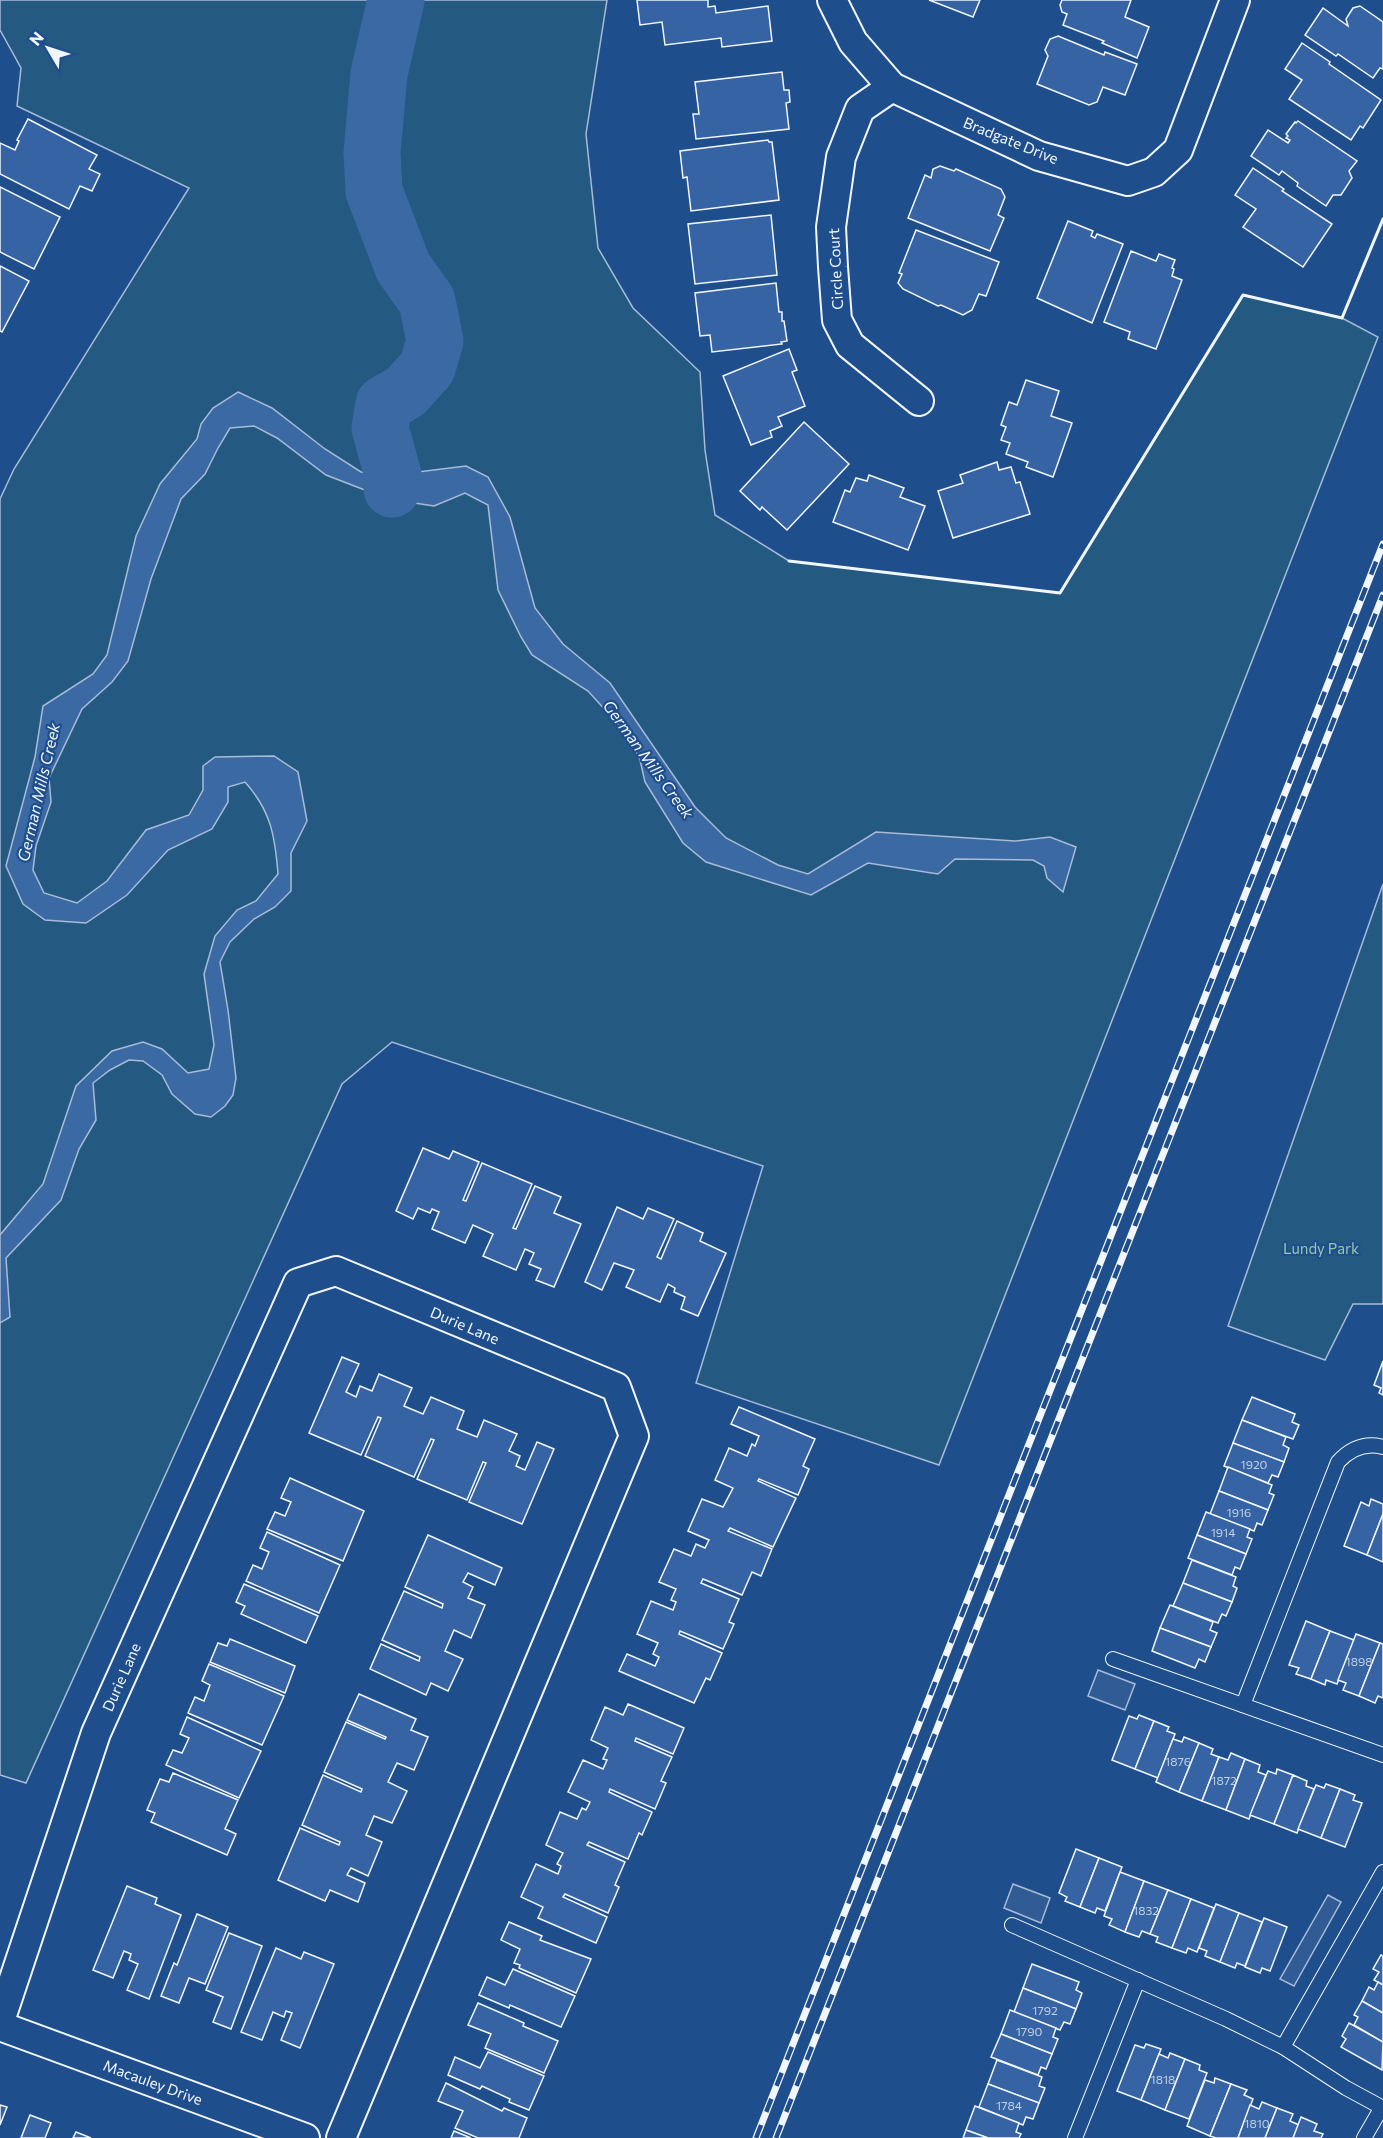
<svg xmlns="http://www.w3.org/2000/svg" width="1383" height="2138" font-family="Commissioner,sans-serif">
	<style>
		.green { fill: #245a82; stroke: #a8bbd7; stroke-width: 1.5 }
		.parking { fill: #305b95; stroke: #a8bbd7; stroke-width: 1.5 }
		.water { fill: #3b69a3; stroke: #a8bbd7; stroke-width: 1.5 }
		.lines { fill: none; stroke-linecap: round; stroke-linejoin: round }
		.river { stroke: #3b69a3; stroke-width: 57 }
		.building { fill: #3563a3; stroke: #f2f6ff; stroke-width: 1.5 }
		.service-casing { stroke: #f2f6ff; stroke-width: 16 }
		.minor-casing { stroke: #f2f6ff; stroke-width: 32 }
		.service { stroke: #1f4e8c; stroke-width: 14 }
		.minor { stroke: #1f4e8c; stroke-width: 28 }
		.rail-casing { stroke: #f2f6ff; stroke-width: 7 }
		.rail { stroke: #1f4e8c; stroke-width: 4.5; stroke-dasharray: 14; stroke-linecap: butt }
		.wall { stroke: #f2f6ff; stroke-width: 3 }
		.labels { text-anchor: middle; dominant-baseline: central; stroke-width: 4.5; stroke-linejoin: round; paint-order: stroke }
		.number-label { font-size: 12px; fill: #c3d1e8 }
		.street-label { font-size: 15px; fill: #f2f6ff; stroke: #1f4e8c }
		.park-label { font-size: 15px; fill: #97c8a6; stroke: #1f4e8c }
		.water-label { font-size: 16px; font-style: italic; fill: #f2f6ff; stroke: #1f4e8c }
	</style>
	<rect width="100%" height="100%" fill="#1f4e8c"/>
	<g class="green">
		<polygon points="0,0 607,0 586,134 598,248 633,308 700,372 705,450 715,515 789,561 1060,593 1243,295 1342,318 1378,337 939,1465 696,1383 763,1166 392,1042 342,1084 26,1783 0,1775 0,499 14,469 189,188 17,106 21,68 0,30"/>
		<polygon points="1383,884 1383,1304 1353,1304 1325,1360 1228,1326"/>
	</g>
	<g class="parking">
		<polygon points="1098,1670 1135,1684 1125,1710 1088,1696"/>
		<polygon points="1013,1884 1050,1898 1041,1923 1004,1908"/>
		<polygon points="1328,1895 1341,1902 1294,1986 1280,1979"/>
	</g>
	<path class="water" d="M238,392L272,408L325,449L361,472L393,475L466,466L488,477L510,517L535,608L563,644L610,683L695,807L726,838L778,865L808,874L876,832L1015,841L1050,837L1076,847L1063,892L1047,878L1044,866L1033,860L955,859L938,874L868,863L811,895L706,862L683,843L645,782L640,760L628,735L588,691L532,655L521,637L498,590L488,505L465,493L434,506L388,499L326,475L277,438L254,426L230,428L218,448L205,474L181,499L151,579L128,661L112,682L82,709L49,778L51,802L36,846L33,870L44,893L77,903L107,881L146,830L189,815L203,790V766L215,757L274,756L298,772L307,821L291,853V891L275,907L254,919L230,942L220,962L228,1010L236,1078L233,1095L225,1106L211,1117L195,1114L172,1094L162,1075L143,1061L129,1060L110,1070L93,1083L96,1120L79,1149L61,1200L6,1258L10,1317L0,1323V1235L43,1184L76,1086L112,1051L143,1042L162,1049L188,1073L209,1069L214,1045L204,974L215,936L237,910L256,901L278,874C275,836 271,811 245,782L228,787V802L212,829L168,850L127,895L86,923L45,920L23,904L6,866L35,757L43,706L93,674L107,655L136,536L160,484L197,439L201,424L213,408Z"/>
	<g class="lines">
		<polyline class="river" points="392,489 393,475 380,428 384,404 405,392 427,368 435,341 427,301 403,267 374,191 372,152 379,74 396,0"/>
	</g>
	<g class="building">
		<polygon points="637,0 708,0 708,7 715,6 716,13 768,6 772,41 722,47 721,38 665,45 662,22 640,25"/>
		<polygon points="929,0 980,0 973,17"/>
		<polygon points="1062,0 1131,0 1125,17 1149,27 1137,58 1102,43 1104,41 1063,25 1067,14 1062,12 1060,5"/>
		<polygon points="1360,6 1383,22 1383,69 1380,68 1373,78 1338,54 1336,56 1305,35 1323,8 1348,26 1346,19 1353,8"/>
		<polygon points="1058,36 1104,55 1105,52 1137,64 1125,95 1103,87 1097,102 1089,105 1037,84 1048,56 1045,50 1050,39"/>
		<polygon points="1302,43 1330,62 1329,64 1381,100 1363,128 1360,126 1351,140 1289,99 1302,80 1285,69"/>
		<polygon points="782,72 784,90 789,90 790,102 786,103 789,129 696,139 693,114 699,114 695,82"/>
		<polygon points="28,119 97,155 89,169 100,174 92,191 80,186 69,209 0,174 0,143 15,150 19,141 17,140"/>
		<polygon points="1298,121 1357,161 1349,171 1352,178 1341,195 1333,195 1326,206 1297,186 1298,183 1282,171 1279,175 1251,156 1268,130 1288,143 1290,140 1286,138 1288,136 1286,134 1295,122 1296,123"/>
		<polygon points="768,140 769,142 772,142 779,200 691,211 687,177 683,178 680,151"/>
		<polygon points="940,166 954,171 956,169 1001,189 1005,197 998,215 1004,218 990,251 908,218 925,175 931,178 933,169"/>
		<polygon points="1253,168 1284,189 1282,191 1332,224 1303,267 1243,227 1256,209 1235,195"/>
		<polygon points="0,187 60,217 34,269 0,252"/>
		<polygon points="771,215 777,275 695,284 688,224"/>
		<polygon points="1068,221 1093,231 1091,236 1095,238 1097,234 1123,244 1092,323 1037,298"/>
		<polygon points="916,230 999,262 986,296 979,294 972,310 963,315 941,305 938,306 903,289 898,283 902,274 899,273"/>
		<polygon points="1131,251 1156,261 1159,254 1175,260 1172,268 1174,269 1172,276 1182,280 1156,349 1128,339 1130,332 1104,322"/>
		<polygon points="0,266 29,281 2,332 0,331"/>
		<polygon points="776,283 779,312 782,312 782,321 784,321 787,341 781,342 782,344 712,352 710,335 700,336 695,293"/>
		<polygon points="789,349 797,370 792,372 805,406 778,417 782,426 770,431 772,437 751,445 723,376"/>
		<polygon points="1026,380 1059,391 1051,416 1072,423 1053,477 1026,467 1028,462 1006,454 1010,443 1001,440 1006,427 1001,425 1009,402 1017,405"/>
		<polygon points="804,422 849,464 787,530 762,507 760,510 740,491"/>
		<polygon points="997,462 999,470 1011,467 1016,483 1020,482 1030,514 953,538 938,491 963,483 960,475"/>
		<polygon points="869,475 904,488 900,497 925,506 908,550 833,522 845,490 850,492 856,478 867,481"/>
		<polygon points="423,1148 449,1159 453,1151 479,1162 463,1200 466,1201 482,1163 532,1184 513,1228 516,1229 535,1186 561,1197 554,1213 581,1224 554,1287 536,1280 541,1269 529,1264 534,1253 525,1249 516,1270 483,1256 493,1234 473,1225 465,1243 432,1229 439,1212 432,1209 430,1213 418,1208 413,1219 396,1211"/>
		<polygon points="617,1207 643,1219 648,1208 674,1219 657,1257 661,1259 677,1221 703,1233 700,1241 726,1253 698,1316 681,1309 685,1297 674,1292 675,1288 668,1284 660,1302 626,1287 634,1270 614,1263 602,1290 585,1282"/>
		<polygon points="342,1357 359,1364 346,1392 356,1397 360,1386 372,1391 379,1374 412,1388 404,1406 423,1414 431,1397 464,1411 457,1429 477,1437 484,1420 517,1434 509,1451 520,1456 516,1466 525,1470 537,1442 554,1449 522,1524 469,1502 486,1463 483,1462 467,1500 417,1479 434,1440 431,1439 414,1477 365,1456 381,1418 378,1417 361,1455 309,1433"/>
		<polygon points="1383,1361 1383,1395 1379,1393 1381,1388 1374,1385"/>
		<polygon points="1252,1397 1295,1414 1292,1422 1299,1425 1293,1439 1242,1420"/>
		<polygon points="739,1407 815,1439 803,1466 809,1469 798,1495 759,1479 758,1481 796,1498 773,1547 730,1528 728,1531 772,1549 761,1576 752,1572 742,1595 703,1579 701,1583 739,1599 729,1622 734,1624 723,1649 680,1631 679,1634 722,1653 710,1680 706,1678 694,1703 619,1671 627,1654 655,1666 659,1657 653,1654 658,1643 637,1634 651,1601 673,1610 676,1602 671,1600 676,1589 659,1582 674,1549 691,1556 696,1544 705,1548 709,1540 688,1531 702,1499 723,1507 733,1488 715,1480 729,1448 747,1456 752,1444 755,1446 759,1436 731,1424"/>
		<polygon points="1242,1420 1286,1437 1283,1445 1289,1448 1284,1462 1233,1443"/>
		<polygon points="1233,1443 1284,1462 1278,1477 1272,1475 1268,1483 1224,1466"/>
		<polygon points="1228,1467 1272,1485 1269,1493 1274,1495 1268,1510 1219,1491"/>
		<polygon points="290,1478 364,1511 343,1561 267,1529 275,1512 285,1516 291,1502 281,1498"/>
		<polygon points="1219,1491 1268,1510 1262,1525 1257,1523 1254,1531 1210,1514"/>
		<polygon points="1371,1499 1383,1504 1383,1514 1367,1555 1344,1546 1361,1502 1369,1506"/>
		<polygon points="1206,1512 1250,1529 1247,1537 1252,1539 1246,1554 1197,1535"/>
		<polygon points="1383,1514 1383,1562 1367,1555"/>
		<polygon points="267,1532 340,1565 319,1613 246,1581 253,1565 262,1569 269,1552 260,1548"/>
		<polygon points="428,1535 502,1568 495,1585 468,1573 463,1582 473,1587 468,1598 485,1605 471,1638 454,1630 445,1651 463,1659 448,1691 431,1683 426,1695 370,1669 381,1644 419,1661 420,1657 382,1640 404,1591 442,1608 443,1604 405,1587"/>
		<polygon points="1197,1535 1246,1554 1240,1569 1235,1567 1232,1575 1188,1558"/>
		<polygon points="1192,1560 1236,1577 1233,1586 1237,1588 1232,1602 1183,1583"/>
		<polygon points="1183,1583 1232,1602 1226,1616 1222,1614 1218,1623 1173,1606"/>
		<polygon points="244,1584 318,1616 306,1643 241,1614 245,1606 236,1602"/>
		<polygon points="1170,1605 1213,1622 1210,1630 1217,1633 1211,1647 1160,1628"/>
		<polygon points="1306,1621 1330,1631 1311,1679 1296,1674 1299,1668 1289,1665"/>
		<polygon points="1160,1628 1211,1647 1205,1662 1199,1659 1195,1668 1152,1651"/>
		<polygon points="1330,1631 1354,1640 1337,1684 1326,1680 1325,1685 1311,1679"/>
		<polygon points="1356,1634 1380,1643 1359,1696 1343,1690 1346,1683 1338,1680"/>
		<polygon points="230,1639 295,1666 285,1693 210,1662 218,1643 227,1646"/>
		<polygon points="1380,1643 1383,1644 1383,1698 1378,1696 1375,1703 1359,1696"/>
		<polygon points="209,1664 284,1696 262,1745 188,1713 195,1697 204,1701 210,1685 202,1681"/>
		<polygon points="359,1694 416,1719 411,1730 428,1737 414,1770 397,1763 388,1782 407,1791 392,1823 374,1816 366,1835 382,1842 368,1876 351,1868 347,1875 365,1883 358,1902 330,1890 325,1901 278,1880 300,1828 339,1845 340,1842 302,1825 323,1775 361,1792 362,1789 324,1772 346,1722 385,1739 386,1737 347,1720"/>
		<polygon points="628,1704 684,1728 673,1754 636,1738 635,1741 672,1757 661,1781 666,1783 655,1809 610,1789 609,1792 652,1812 642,1835 639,1833 628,1859 589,1842 587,1845 625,1862 615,1885 619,1887 608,1913 565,1894 563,1897 607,1917 596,1943 538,1918 543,1907 521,1897 536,1864 558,1874 561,1866 557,1864 563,1853 546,1845 560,1812 577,1819 582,1808 586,1810 590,1802 568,1792 583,1760 603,1769 607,1760 603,1759 608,1748 591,1740 605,1707 623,1715"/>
		<polygon points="1139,1715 1154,1721 1135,1769 1112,1760 1129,1716 1137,1719"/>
		<polygon points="187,1717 261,1751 239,1798 166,1765 173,1750 182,1753 189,1738 180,1734"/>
		<polygon points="1154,1721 1169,1727 1167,1731 1175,1734 1158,1778 1135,1769"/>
		<polygon points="1184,1737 1199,1743 1179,1792 1156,1782 1173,1739 1182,1742"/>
		<polygon points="1199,1743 1213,1749 1211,1754 1219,1757 1202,1801 1179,1792"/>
		<polygon points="1231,1753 1245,1759 1226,1810 1202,1801 1219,1757 1228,1760"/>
		<polygon points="1245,1759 1260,1765 1258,1772 1266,1775 1249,1819 1226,1810"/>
		<polygon points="1277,1769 1293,1775 1274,1824 1250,1815 1268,1771 1276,1774"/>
		<polygon points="173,1773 238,1800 225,1829 236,1834 227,1855 151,1822 155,1813 147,1810 160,1779 169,1782"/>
		<polygon points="1293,1775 1307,1781 1306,1786 1314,1789 1297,1833 1274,1824"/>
		<polygon points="1326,1784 1340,1789 1321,1838 1298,1829 1316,1785 1324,1788"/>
		<polygon points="1340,1789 1355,1795 1353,1800 1362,1803 1345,1847 1321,1838"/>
		<polygon points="1076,1849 1099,1858 1080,1907 1065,1901 1067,1897 1059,1893"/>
		<polygon points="1099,1858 1122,1867 1105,1911 1097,1908 1095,1913 1080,1907"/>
		<polygon points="1120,1872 1144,1881 1125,1932 1109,1925 1112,1919 1104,1916"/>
		<polygon points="1144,1881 1168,1890 1150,1934 1142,1931 1139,1937 1125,1932"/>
		<polygon points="127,1886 157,1898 155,1904 181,1915 149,1999 127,1990 138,1964 129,1960 131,1954 124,1951 113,1978 93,1970"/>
		<polygon points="1168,1890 1191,1899 1172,1948 1156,1942 1158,1937 1150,1934"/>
		<polygon points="1191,1899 1214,1908 1197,1952 1188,1948 1186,1953 1172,1948"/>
		<polygon points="1216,1904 1239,1913 1220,1962 1205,1956 1207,1951 1199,1948"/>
		<polygon points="1239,1913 1262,1922 1245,1966 1237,1963 1235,1968 1220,1962"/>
		<polygon points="197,1914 228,1927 205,1984 189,1978 179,2003 161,1996 174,1963 177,1965"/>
		<polygon points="1264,1918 1287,1927 1270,1971 1262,1968 1260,1973 1245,1967"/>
		<polygon points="509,1922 542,1936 540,1940 591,1959 576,1993 519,1968 520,1965 514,1963 520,1949 501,1940"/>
		<polygon points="229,1933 262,1946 231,2029 213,2022 223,1997 206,1990"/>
		<polygon points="276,1948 301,1959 304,1952 334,1964 300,2048 281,2040 292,2013 286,2011 284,2017 273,2012 262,2040 241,2032"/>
		<polygon points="1381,1955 1383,1956 1383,1985 1374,1980 1379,1972 1373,1969"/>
		<polygon points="1032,1964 1079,1982 1076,1990 1082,1993 1076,2009 1023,1988"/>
		<polygon points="513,1969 575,1996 561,2027 510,2005 509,2008 479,1995 487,1977 505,1985"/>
		<polygon points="1378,1982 1383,1985 1383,2013 1362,2001 1369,1987 1374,1990"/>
		<polygon points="1023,1988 1076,2009 1070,2024 1064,2022 1060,2030 1014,2012"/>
		<polygon points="1362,2001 1383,2013 1383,2042 1354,2025 1358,2017 1354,2015"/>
		<polygon points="478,2003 524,2023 523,2026 558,2041 544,2073 485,2048 491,2034 468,2025"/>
		<polygon points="1010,2010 1056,2028 1053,2037 1058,2039 1052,2054 1001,2034"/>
		<polygon points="1349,2023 1383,2042 1382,2070 1341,2047 1346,2039 1342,2036"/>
		<polygon points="1001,2034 1052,2054 1046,2069 1041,2067 1038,2075 991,2057"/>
		<polygon points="1146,2044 1161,2049 1141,2100 1117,2091 1135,2045 1144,2048"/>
		<polygon points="488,2052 544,2076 529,2110 509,2102 510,2099 482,2086 480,2089 448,2075 455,2057 480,2068"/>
		<polygon points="1170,2053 1185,2059 1165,2110 1141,2100 1159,2054 1168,2058"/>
		<polygon points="1185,2059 1200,2065 1199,2070 1207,2073 1189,2119 1165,2110"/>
		<polygon points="997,2060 1042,2077 1039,2086 1045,2088 1039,2103 988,2084"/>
		<polygon points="1215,2078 1231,2084 1210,2136 1187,2126 1205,2080 1214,2083"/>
		<polygon points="446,2083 502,2111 504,2108 527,2118 519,2138 478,2138 455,2128 463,2111 438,2101"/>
		<polygon points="988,2084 1039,2103 1033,2119 1026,2117 1023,2125 979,2107"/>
		<polygon points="1231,2084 1247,2090 1244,2095 1253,2099 1238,2138 1216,2138 1210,2136"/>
		<polygon points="1262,2102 1277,2108 1265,2138 1238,2138 1250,2105 1259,2109"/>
		<polygon points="0,2105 7,2107 0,2125"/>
		<polygon points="975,2106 1019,2123 1016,2132 1021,2134 1019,2138 988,2138 966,2130"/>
		<polygon points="1277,2108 1293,2114 1290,2121 1299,2125 1293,2138 1265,2138"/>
		<polygon points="30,2115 51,2123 45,2138 21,2138"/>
		<polygon points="1301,2117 1317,2124 1314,2131 1323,2134 1321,2138 1293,2138"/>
		<polygon points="966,2130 988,2138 963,2138"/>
		<polygon points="454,2131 471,2138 451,2138"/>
		<polygon points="76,2132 91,2138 73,2138"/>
	</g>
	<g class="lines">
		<g class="service-casing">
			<g id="service">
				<polyline points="1113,1659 1383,1755"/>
				<path d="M1243,1705L1338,1462C1350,1449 1365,1442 1383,1447"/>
				<polyline points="1012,1925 1226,2019 1283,2047 1346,2088 1383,2108"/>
				<polyline points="1283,2047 1383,1872"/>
				<polyline points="1075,2138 1138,1980"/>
				<polyline points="1364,2138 1382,2107"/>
			</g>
		</g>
		<g class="minor-casing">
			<g id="minor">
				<polyline points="832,0 853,42 892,87 1039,156 1128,181 1154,172 1178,150 1235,0"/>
				<polyline points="892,87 860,109 841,157 831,227 833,267 837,320 850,345 919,401"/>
				<polyline points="0,2021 96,1733 298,1283 336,1271 616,1387 634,1436 341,2138"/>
				<polyline points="0,2026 305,2138"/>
			</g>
		</g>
		<use href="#service" class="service"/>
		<use href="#minor" class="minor"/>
		<g class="rail-casing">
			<g id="rail">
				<polyline points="756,2138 1383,544"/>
				<polyline points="776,2138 1383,595"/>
			</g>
		</g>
		<use href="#rail" class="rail"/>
		<polyline class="wall" points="789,561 1060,593 1243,295 1342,318 1383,219"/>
	</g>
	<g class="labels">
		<g class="number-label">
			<text x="1254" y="1464">1920</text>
			<text x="1239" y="1512">1916</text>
			<text x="1223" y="1532">1914</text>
			<text x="1359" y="1661">1898</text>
			<text x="1178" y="1761">1876</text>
			<text x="1224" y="1780">1872</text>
			<text x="1146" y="1910">1832</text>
			<text x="1045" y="2010">1792</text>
			<text x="1029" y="2031">1790</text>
			<text x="1163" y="2079">1818</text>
			<text x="1009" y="2105">1784</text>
			<text x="1257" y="2123">1810</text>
		</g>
		<g class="street-label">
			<text transform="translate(1011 140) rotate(22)">Bradgate Drive</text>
			<text transform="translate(835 269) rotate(-93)">Circle Court</text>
			<text transform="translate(465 1325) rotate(23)">Durie Lane</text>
			<text transform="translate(121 1677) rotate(-66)">Durie Lane</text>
			<text transform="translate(153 2082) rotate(20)">Macauley Drive</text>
		</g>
		<g class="park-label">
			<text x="1321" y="1248">Lundy Park</text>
		</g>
		<g class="water-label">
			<text transform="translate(649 759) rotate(54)">German Mills Creek</text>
			<text transform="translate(38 792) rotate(-77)">German Mills Creek</text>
		</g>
	</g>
	<g transform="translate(48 48) rotate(309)" stroke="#1f4e8c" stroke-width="4.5" paint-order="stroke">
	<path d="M0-4.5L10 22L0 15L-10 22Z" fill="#f2f6ff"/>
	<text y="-9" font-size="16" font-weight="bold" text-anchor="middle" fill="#f2f6ff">N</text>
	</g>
</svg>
